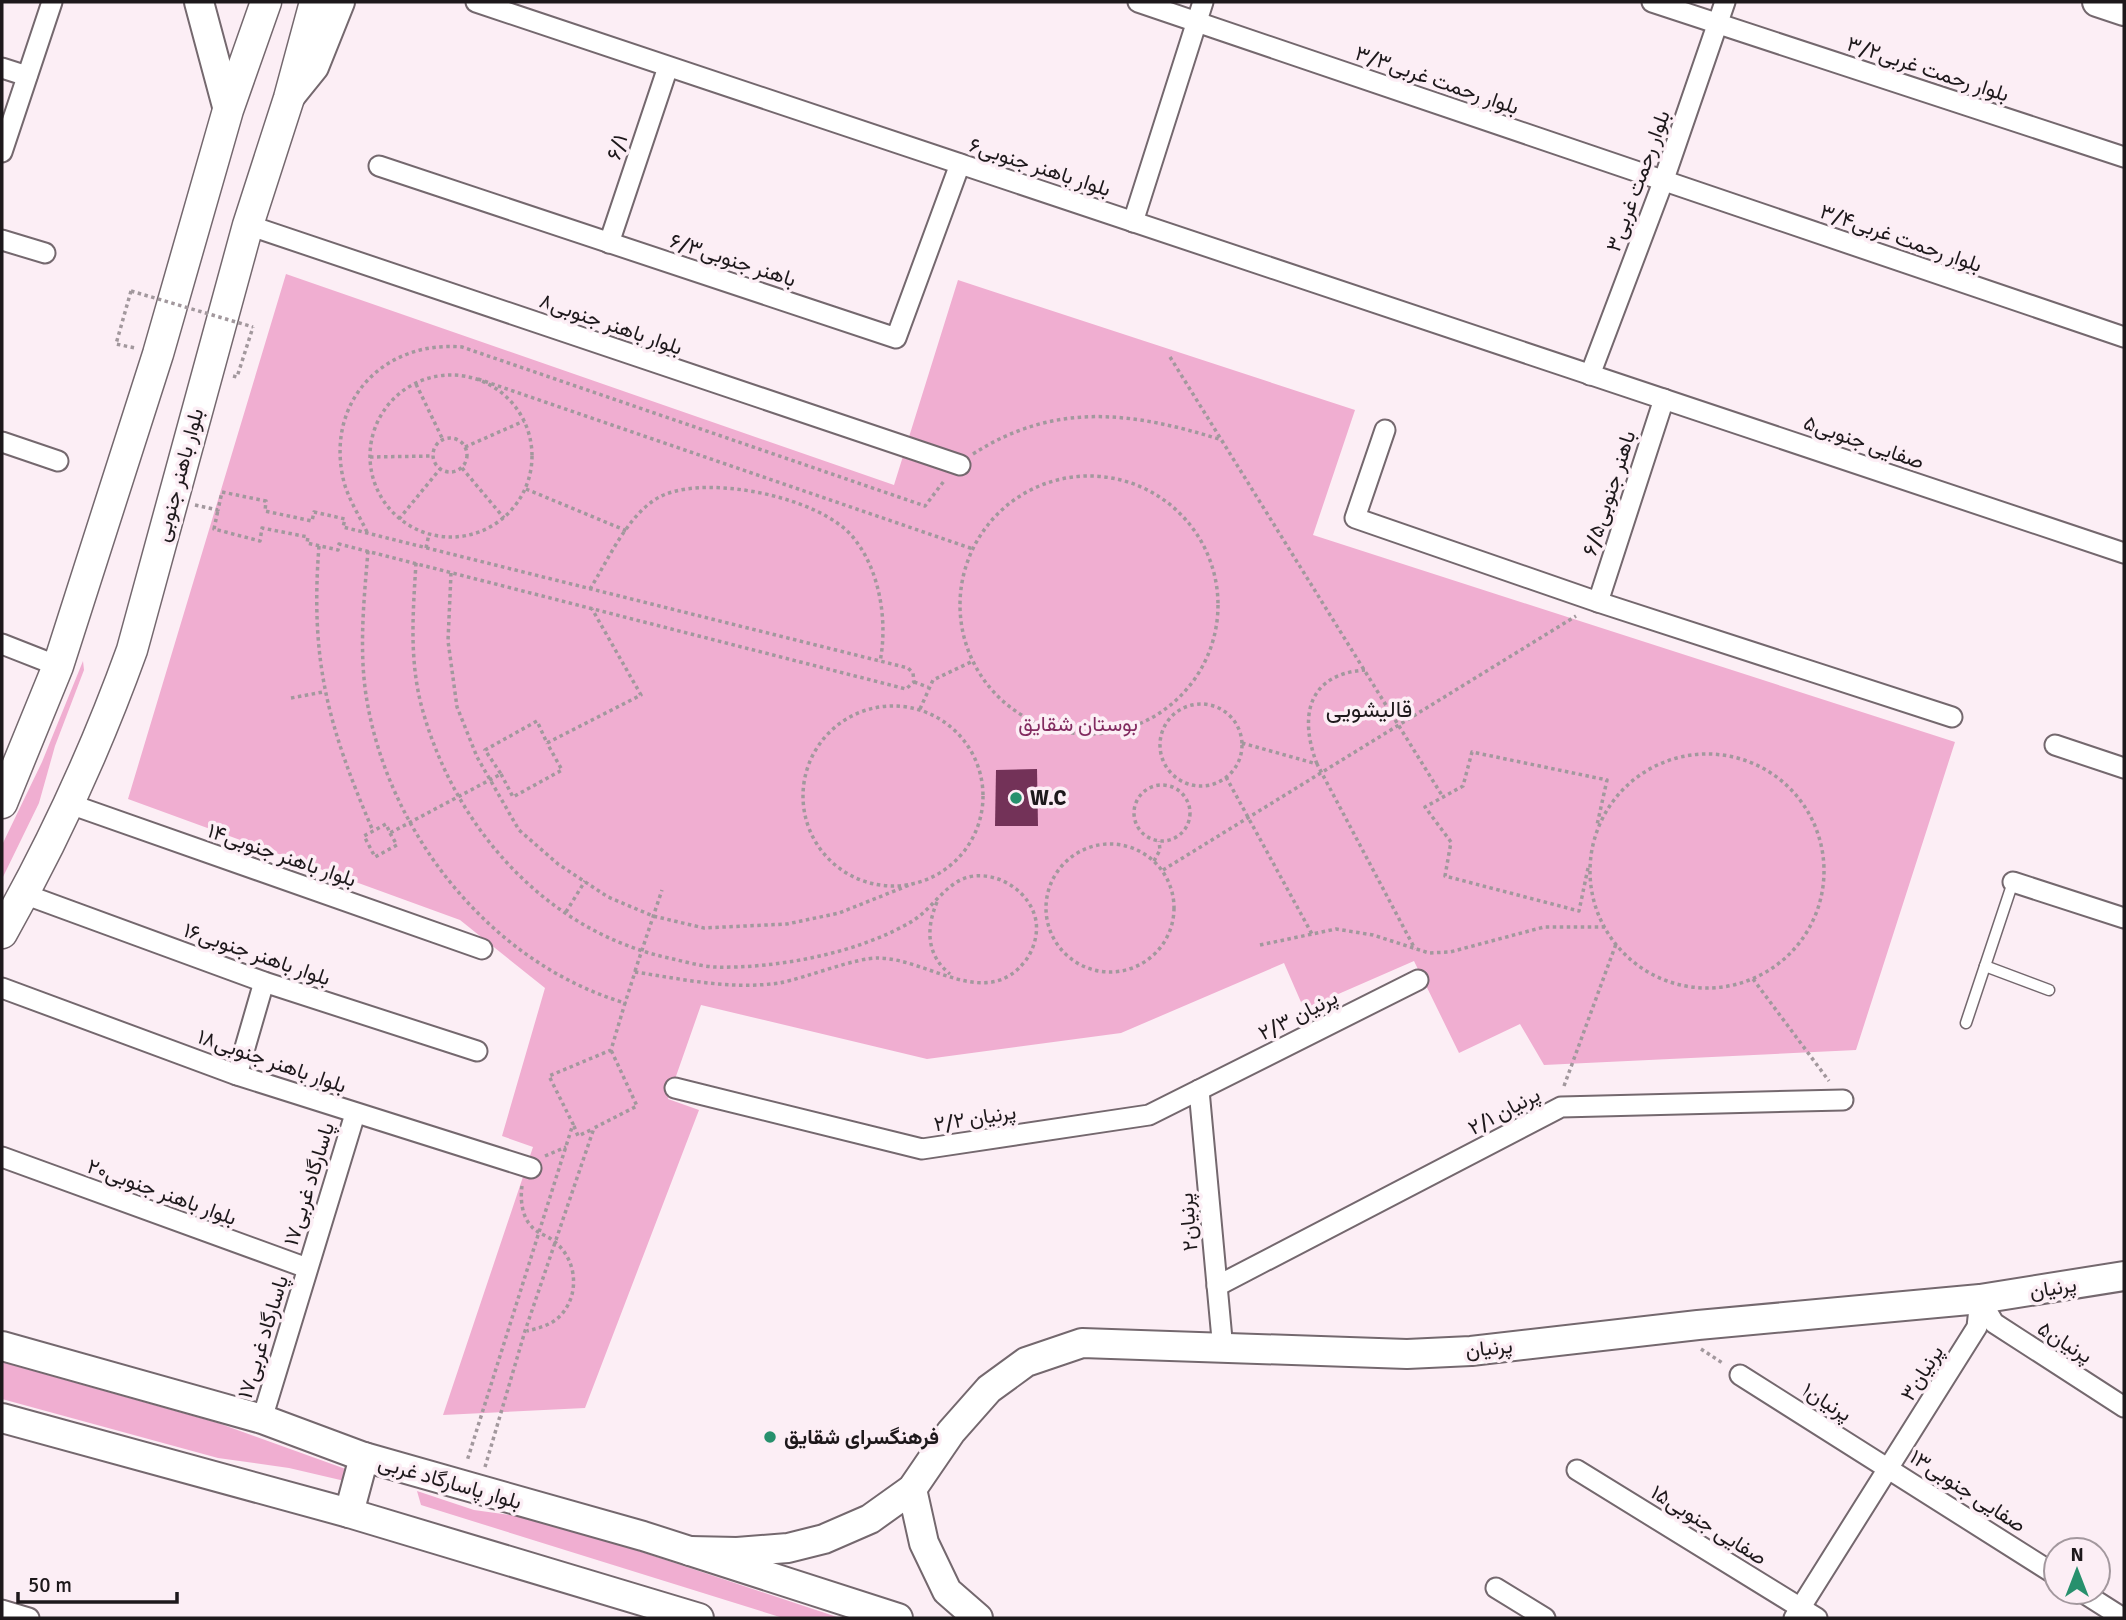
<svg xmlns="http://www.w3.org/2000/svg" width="2126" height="1620" font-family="Signika,Vazirmatn,sans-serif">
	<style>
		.green { fill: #f0aed1 }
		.building { fill: #733258 }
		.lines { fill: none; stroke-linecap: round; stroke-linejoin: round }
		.lane-casing { stroke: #74686e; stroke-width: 13 }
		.street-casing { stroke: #74686e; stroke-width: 23 }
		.secondary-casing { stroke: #74686e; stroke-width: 32 }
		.primary-casing { stroke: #74686e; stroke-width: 33 }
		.path { stroke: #a2989d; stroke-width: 3.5; stroke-dasharray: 3.5 3.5; stroke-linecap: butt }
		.lane { stroke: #fff; stroke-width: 10 }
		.street { stroke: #fff; stroke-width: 19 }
		.secondary { stroke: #fff; stroke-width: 28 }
		.primary { stroke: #fff; stroke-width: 30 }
		.path-bridge { stroke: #a2989d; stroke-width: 3.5; stroke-dasharray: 3.5 3.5; stroke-linecap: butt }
		.poi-dot { fill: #27906d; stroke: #fceef5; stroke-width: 2.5 }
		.labels { text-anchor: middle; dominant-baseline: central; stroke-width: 7; stroke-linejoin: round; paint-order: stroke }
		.street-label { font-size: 21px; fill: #1d181b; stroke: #fceef5 }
		.park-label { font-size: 21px; fill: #822b60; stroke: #fceef5 }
		.poi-label { font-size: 21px; font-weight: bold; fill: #1d181b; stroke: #fceef5; text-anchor: start }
		.neighbourhood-label { font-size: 23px; fill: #1d181b; stroke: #fceef5 }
	</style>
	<rect width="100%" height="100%" fill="#fceef5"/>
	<g class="green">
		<polygon points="286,274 894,485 958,280 1355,410 1313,535 1955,742 1856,1050 1544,1065 1520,1024 1459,1053 1414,961 1304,1009 1284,963 1121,1033 927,1059 701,1005 668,1099 699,1110 585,1408 443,1415 533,1147 502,1136 545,988 460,920 128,799"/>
		<polygon points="83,661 84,670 55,746 39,803 2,879 2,845 42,762"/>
		<polygon points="2,1362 218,1423 354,1472 349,1482 289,1468 218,1458 2,1399"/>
		<polygon points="417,1491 474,1510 546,1520 840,1618 783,1618 421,1505"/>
	</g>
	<polygon class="building" points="1037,769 1038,826 995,826 996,770"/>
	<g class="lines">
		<g class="lane-casing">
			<g id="lane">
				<polyline points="1985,966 2049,990"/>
				<polyline points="1966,1023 2013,882"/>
			</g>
		</g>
		<g class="street-casing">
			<g id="street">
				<polyline points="476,2 2124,553"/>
				<polyline points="1138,2 2124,337"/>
				<polyline points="1652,2 2124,157"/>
				<polyline points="2,68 27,76"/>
				<polyline points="2,152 52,2"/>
				<polyline points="379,166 896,338 960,164"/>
				<polyline points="1133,222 1203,2"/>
				<polyline points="248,225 960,465"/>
				<polyline points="2,240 45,253"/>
				<polyline points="609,243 668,67"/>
				<polyline points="1590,375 1663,182 1725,2"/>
				<polyline points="1385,430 1355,518 1598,602 1952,717"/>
				<polyline points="2,442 58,461"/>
				<polyline points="1598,602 1664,399"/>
				<polyline points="2,644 58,666"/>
				<polyline points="2055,745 2124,768"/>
				<polyline points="67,803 482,949"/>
				<polyline points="2013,882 2124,918"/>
				<polyline points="24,894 264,982 477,1051"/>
				<polyline points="2,988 237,1075 531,1168"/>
				<polyline points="237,1075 264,982"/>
				<polyline points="675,1088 922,1149 1149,1115 1418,980"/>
				<polyline points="1199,1090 1223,1350"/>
				<polyline points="2,1157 307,1268"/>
				<polyline points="1217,1286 1561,1107 1843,1100"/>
				<polyline points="1980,1299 1994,1323 2124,1407"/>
				<polyline points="1740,1375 2056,1575"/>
				<polyline points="262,1419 355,1114"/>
				<polyline points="1577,1470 1817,1618"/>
				<polyline points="1496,1588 1545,1618"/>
				<polyline points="2082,1592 2123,1618"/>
				<polyline points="2,1610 29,1618"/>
				<polyline points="1794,1618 1977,1327 1980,1299"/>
			</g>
		</g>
		<g class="secondary-casing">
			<g id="secondary">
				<polyline points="199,2 228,110"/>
				<polyline points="2097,2 2124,11"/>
				<polyline points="289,98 314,67 340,2"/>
				<polyline points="2,1346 262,1419 364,1457 643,1536 898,1618"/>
				<polyline points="2,1418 349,1513 699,1618"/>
				<polyline points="912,1489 924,1543 947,1591 978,1618"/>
				<polyline points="349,1513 364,1457"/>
				<polyline points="690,1551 737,1552 788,1548 824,1539 870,1519 912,1489 951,1432 989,1389 1026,1362 1082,1343 1407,1354 1471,1351 1698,1325 1980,1299 2124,1276"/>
			</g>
		</g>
		<g class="primary-casing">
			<g id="primary">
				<polyline points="2,803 58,666 158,354 228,110 266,2"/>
				<path d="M2,933C53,843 97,747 132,650L248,225L289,98L315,2"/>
			</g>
		</g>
		<g class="path">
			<polyline points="131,291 116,344 135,348"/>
			<polyline points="1170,357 1443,797"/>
			<circle cx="451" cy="456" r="81"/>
			<polyline points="233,376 237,377 253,327"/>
			<polyline points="478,379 973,549"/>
			<polyline points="416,384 443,440"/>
			<circle cx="450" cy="455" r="17"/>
			<polyline points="465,447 524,421"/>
			<path d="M973,454C1055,401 1133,412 1222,440"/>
			<polyline points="370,457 433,456"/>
			<polyline points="462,468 504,518"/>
			<circle cx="1089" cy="605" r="129"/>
			<polyline points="526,489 627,531"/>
			<polyline points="195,505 218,510 222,492 266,501 265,511 312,521 314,512 345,519 343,527 908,668 913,673 914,682 906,689 339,544 338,550 307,543 308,537 262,528 260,541 214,529 218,510"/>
			<polyline points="399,519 440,469"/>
			<path d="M367,532C359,515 347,497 343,478C326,400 385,340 462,347L925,506L944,481"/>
			<path d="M319,546C310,661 328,726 373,831"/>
			<polyline points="426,548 429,534"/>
			<path d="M368,551C364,599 359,648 366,695C387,832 490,963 625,1003L611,1050L549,1076L573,1124L467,1461"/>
			<path d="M416,563C413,612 409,660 422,708C455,829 548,933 673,959C686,962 700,966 714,967C775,969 861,953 914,920C934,907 948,879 974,876C1001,873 1031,893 1036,921C1038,934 1034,949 1026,960C987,1012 929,959 879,958C857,957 806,978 779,983C730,990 682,979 635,972L625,1003"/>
			<polyline points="451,573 448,641 457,707 477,757 519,830 558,864 608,897 653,916 704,928 787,924 839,913 912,884"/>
			<path d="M590,589C609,559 630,508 666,494C713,476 818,497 852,536C880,569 888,621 880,662"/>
			<polyline points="914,682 928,687"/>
			<polyline points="291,698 323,692"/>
			<circle cx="1201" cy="745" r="41"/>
			<circle cx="893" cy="796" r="90"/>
			<polyline points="920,709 933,680 973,661"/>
			<polyline points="1242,743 1317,764 1415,949"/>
			<circle cx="1707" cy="871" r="117"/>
			<path d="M1317,764C1299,717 1307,674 1365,670"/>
			<polyline points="501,774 513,797 562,770 547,743"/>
			<polyline points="1226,777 1312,934"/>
			<circle cx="1162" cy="813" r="28"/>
			<polyline points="390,833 397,845 375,857 364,836 386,824 390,833 501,774 485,750 537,721 547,743 641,695 592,609"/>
			<circle cx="1110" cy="908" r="64"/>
			<polyline points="1154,861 1160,850 1159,841"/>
			<polyline points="1588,868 1579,911 1445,876 1451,842 1425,807 1463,786 1472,752 1607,780 1597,825"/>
			<polyline points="1163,870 1576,616"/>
			<path d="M937,902C926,928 926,955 950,974"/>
			<polyline points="566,912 585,881"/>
			<polyline points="1260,945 1336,929 1373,935 1429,953 1450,952 1544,927 1605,927"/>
			<polyline points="635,971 662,890"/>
			<polyline points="1753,979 1829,1081"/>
			<polyline points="1564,1086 1616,944"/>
			<polyline points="574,1126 578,1136 593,1129"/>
			<polyline points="545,1156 566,1147"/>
			<path d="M522,1186C520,1200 522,1217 532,1227C538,1234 549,1236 555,1242C577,1260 580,1294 561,1315C552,1325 539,1328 527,1331"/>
			<polyline points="1701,1349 1724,1364"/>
			<polyline points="485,1467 525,1331 594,1128 637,1106 611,1050"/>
		</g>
		<use href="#lane" class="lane"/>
		<use href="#street" class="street"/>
		<use href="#secondary" class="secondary"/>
		<use href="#primary" class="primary"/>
		<polyline class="path-bridge" points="131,291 253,327"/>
	</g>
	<g class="poi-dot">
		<circle cx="1016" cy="798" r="7"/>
		<circle cx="770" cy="1437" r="7"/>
	</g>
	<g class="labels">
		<g class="street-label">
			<text transform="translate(1928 69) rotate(18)">بلوار رحمت غربی۳/۲</text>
			<text transform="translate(1437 80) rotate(19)">بلوار رحمت غربی۳/۳</text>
			<text transform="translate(617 147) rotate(-71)">۶/۱</text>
			<text transform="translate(1040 167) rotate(18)">بلوار باهنر جنوبی۶</text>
			<text transform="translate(1638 181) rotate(-70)">بلوار رحمت غربی۳</text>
			<text transform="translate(1901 238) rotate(19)">بلوار رحمت غربی۳/۴</text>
			<text transform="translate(733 260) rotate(18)">۶/۳باهنر جنوبی</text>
			<text transform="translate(611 324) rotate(19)">۸بلوار باهنر جنوبی</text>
			<text transform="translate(1864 442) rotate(19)">صفایی جنوبی۵</text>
			<text transform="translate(179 475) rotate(-75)">بلوار باهنر جنوبی</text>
			<text transform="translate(1609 493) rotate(-72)">باهنر جنوبی۶/۵</text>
			<text transform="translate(282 855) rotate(19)">بلوار باهنر جنوبی۱۴</text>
			<text transform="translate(257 954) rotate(19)">بلوار باهنر جنوبی۱۶</text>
			<text transform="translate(1298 1015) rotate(-27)">پرنیان ۲/۳</text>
			<text transform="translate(272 1061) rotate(19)">۱۸بلوار باهنر جنوبی</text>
			<text transform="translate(1504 1111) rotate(-28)">پرنیان ۲/۱</text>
			<text transform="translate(975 1118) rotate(-9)">پرنیان ۲/۲</text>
			<text transform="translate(309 1184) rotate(-73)">۱۷پاسارگاد غربی</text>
			<text transform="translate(162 1192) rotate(20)">بلوار باهنر جنوبی۲۰</text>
			<text transform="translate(1188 1222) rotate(-95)">پرنیان۲</text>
			<text transform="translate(2053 1288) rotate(-9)">پرنیان</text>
			<text transform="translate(263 1337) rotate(-73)">پاسارگاد غربی۱۷</text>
			<text transform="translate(2065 1342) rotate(32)">پرنیان۵</text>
			<text transform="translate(1489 1348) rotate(-6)">پرنیان</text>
			<text transform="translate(1922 1373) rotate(-58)">پرنیان۳</text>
			<text transform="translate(1827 1402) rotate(32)">پرنیان۱</text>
			<text transform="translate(450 1482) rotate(16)">بلوار پاسارگاد غربی</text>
			<text transform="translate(1968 1491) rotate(33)">صفایی جنوبی۱۳</text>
			<text transform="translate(1709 1525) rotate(32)">صفایی جنوبی۱۵</text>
		</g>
		<g class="park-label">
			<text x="1078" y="724">بوستان شقایق</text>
		</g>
		<g class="poi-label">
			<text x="1030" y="798">W.C</text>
			<text x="784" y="1437">فرهنگسرای شقایق</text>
		</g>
		<g class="neighbourhood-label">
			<text x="1369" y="709">قالیشویی</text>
		</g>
	</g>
	<rect width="2126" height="1620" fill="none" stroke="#1d181b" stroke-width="7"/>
	<g transform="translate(2077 1571)"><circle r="33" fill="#fceef5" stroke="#a3989e" stroke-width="2"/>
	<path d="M0-5L12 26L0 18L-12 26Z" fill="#27906d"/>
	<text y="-10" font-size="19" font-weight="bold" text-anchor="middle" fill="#1d181b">N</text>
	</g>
	<path d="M18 1592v10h159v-10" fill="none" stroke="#1d181b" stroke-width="3.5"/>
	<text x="28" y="1592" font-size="21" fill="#1d181b" stroke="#fceef5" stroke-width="5" paint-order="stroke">50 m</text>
</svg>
